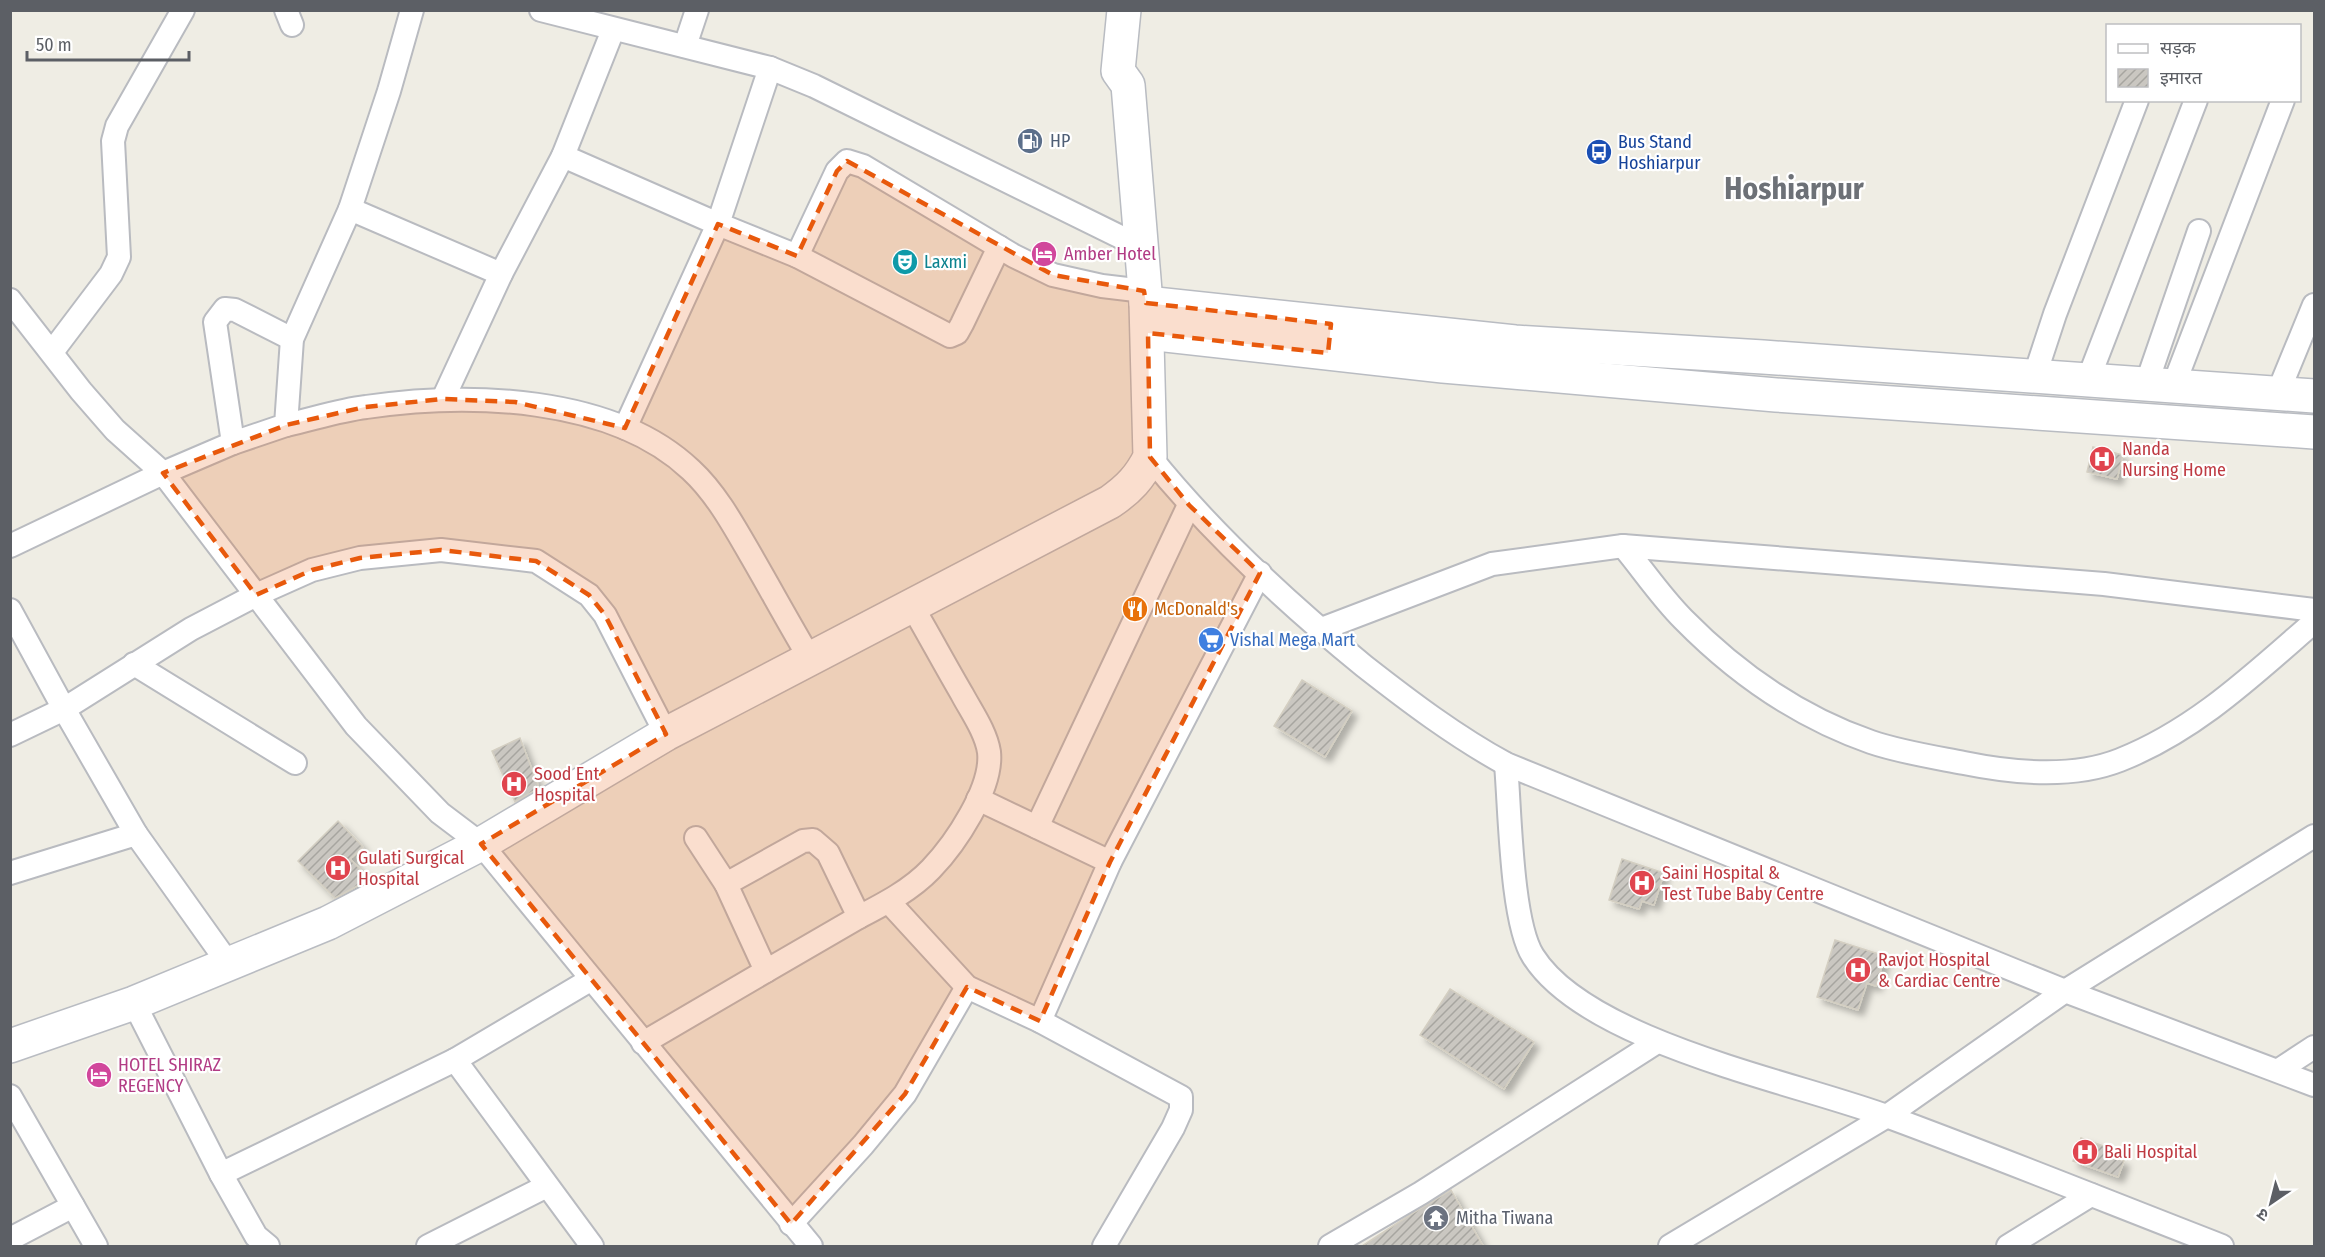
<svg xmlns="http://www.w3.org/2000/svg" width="2325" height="1257" font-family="'Fira Sans Condensed','Noto Sans Devanagari',sans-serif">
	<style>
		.building { fill: url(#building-hatch); stroke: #d4cfc2; stroke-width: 1.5; filter: url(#shadow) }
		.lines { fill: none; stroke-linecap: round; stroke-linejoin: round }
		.street-casing { stroke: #b9bbc0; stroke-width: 26 }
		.secondary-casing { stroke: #b9bcc2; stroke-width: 36 }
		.street { stroke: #fff; stroke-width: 22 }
		.secondary { stroke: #fff; stroke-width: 33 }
		.marked { fill: #e8590c; fill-opacity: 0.2; stroke: #e8590c; stroke-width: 4.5; stroke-dasharray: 12 8; stroke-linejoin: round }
		.labels { text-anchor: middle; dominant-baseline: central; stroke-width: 4.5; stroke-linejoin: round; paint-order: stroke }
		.service-label { font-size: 18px; fill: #4e5e75; stroke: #fff; text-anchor: start }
		.transit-label { font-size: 18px; fill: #164399; stroke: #fff; text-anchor: start }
		.hotel-label { font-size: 18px; fill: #b23c85; stroke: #fff; text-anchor: start }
		.culture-label { font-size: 18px; fill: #0d838f; stroke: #fff; text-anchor: start }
		.health-label { font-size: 18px; fill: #be3a42; stroke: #fff; text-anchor: start }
		.food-label { font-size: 18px; fill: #c56008; stroke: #fff; text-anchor: start }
		.shop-label { font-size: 18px; fill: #366cbe; stroke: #fff; text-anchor: start }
		.worship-label { font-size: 18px; fill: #5b616d; stroke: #fff; text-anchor: start }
		.town-label { font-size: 30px; font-weight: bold; fill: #6d7177; stroke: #fff }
	</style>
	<defs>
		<pattern id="building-hatch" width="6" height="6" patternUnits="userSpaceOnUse" patternTransform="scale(1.5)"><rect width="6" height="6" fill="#cac7c1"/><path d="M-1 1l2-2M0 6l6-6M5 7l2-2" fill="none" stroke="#a7a5a0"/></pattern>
		<filter id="shadow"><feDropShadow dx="5.5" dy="5.5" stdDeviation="3" flood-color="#0004"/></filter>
	</defs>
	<rect width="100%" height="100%" fill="#efede4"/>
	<g class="building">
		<polygon points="2093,447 2123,455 2117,479 2087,472"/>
		<polygon points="1302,680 1352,711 1325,757 1274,726"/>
		<polygon points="520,738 539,788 515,802 492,751"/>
		<polygon points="338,821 363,847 350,859 370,879 335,898 298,861"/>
		<polygon points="1622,859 1664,873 1654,905 1642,901 1639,909 1609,900"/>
		<polygon points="1835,940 1885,956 1876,986 1867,983 1858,1010 1817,997"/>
		<polygon points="1450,989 1534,1042 1504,1089 1420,1035"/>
		<polygon points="2081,1138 2109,1148 2106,1155 2124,1161 2118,1177 2073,1161"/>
		<polygon points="1451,1190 1483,1246 1362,1246 1413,1213"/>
	</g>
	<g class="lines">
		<g class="street-casing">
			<g id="street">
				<polyline points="286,10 292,25"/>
				<polyline points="541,10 770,68 718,224 797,256 837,171 847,161 863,166 1014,256 1053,275 1102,286 1144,291"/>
				<polyline points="685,46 697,10"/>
				<polyline points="770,68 814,86 1141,247"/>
				<polyline points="563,156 613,30"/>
				<polyline points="350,209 389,91 412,10"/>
				<polyline points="797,256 950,336 957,333 962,324 999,247"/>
				<polyline points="10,300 81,391 115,430 163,473 233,443 215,322 225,309 235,310 292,339"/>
				<polyline points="52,352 111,274 119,257 113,141 117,126 183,10"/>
				<polyline points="2035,375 2055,314 2137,100"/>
				<polyline points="2088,380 2196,100"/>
				<polyline points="2146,385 2199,231"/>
				<polyline points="2173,387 2283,100"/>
				<polyline points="2277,395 2314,305"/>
				<polyline points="443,399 501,274 563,156 718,224 625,428"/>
				<path d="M286,425C313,419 340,410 366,407C467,392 612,395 691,470C717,494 735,528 753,559C772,592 790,625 809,657"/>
				<polyline points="233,443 286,425 292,339 350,209 501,274"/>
				<path d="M1150,457C1212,534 1287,603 1364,666C1410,702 1455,736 1506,764L2065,991L2314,1085"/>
				<polyline points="10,546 163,473 356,726 440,813 481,844 811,1246"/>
				<path d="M1623,546C1643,570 1661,597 1683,619C1736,673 1799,717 1871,742C1900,752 1933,757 1964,763C2013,773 2072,779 2120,760C2196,730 2254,674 2314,622"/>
				<polyline points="10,610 64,709 136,834"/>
				<polyline points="1319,630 1492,564 1623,546 2104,584 2314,610"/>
				<polyline points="134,664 295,763"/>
				<polyline points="10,735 64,709 191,629 256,595 312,570 360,558 441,550 536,561 589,595 605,615 666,734"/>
				<path d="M1506,764C1510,810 1511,921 1533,956C1587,1042 1795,1082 1889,1117C2000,1158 2111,1203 2222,1246"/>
				<polyline points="978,799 1110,862"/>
				<polyline points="1037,827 1189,505"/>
				<polyline points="696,838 726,884"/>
				<polyline points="10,873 136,834 228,963"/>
				<polyline points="889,902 967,987 1040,1021 1181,1097 1181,1110 1173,1128 1104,1246"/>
				<polyline points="766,971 859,917"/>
				<polyline points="134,1003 221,1174 256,1236 268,1246"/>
				<polyline points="1040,1021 1110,862 1260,573"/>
				<path d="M643,1043L766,971L726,884L803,841L813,840L828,853L859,917C884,904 911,890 931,869C955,844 993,788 989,752C986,732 971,711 962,694C945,665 929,635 912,606"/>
				<polyline points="455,1060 590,980"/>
				<polyline points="2279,1070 2314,1047"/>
				<polyline points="10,1096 96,1246"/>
				<polyline points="221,1174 455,1060 592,1246"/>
				<polyline points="791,1224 863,1145 905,1094 967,987"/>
				<polyline points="10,1239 73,1206"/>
				<polyline points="428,1246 547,1186"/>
				<polyline points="1330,1246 1421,1193 1657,1042"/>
				<polyline points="1670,1246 1887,1116 2065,991 2314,836"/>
				<polyline points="2008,1246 2091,1195"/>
			</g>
		</g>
		<g class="secondary-casing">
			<g id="secondary">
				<polyline points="1146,303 1515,342 1763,357 2314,396"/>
				<polyline points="1148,333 1443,366 1776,395 2314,432"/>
				<path d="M10,1046L134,1003L328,923L481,844L666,734L1110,502C1129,489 1140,477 1150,457L1146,303L1128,85L1118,71L1124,10"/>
			</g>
		</g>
		<use href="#street" class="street"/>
		<use href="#secondary" class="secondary"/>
	</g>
	<path class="marked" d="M847,161L1053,275L1144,291L1146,303L1331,324L1328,353L1148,333L1150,457L1189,505L1260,573L1110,862L1040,1021L967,987L905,1094L791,1224L481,844L666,734L605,615L589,595L536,561L441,550L360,558L312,570L256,595L163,473L286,425L365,407L443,399L515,402L625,428L718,224L797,256L837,171Z"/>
	<defs>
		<g id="fuel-disc" transform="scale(1.35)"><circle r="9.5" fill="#5c6f8a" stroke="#fff"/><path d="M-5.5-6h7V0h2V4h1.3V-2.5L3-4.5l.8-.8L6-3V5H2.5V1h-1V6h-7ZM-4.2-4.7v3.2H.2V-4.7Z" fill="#fff"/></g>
		<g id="bus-disc" transform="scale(1.35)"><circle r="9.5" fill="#1a4fb4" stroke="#fff"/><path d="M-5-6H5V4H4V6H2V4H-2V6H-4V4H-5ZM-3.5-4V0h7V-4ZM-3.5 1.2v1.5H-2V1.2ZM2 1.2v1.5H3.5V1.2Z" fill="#fff"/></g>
		<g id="hotel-disc" transform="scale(1.35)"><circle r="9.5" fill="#d1479c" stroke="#fff"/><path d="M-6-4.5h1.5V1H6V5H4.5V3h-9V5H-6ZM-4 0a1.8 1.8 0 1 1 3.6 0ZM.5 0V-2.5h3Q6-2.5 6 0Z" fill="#fff"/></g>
		<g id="theatre-disc" transform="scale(1.35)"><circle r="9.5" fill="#0f9aa8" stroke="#fff"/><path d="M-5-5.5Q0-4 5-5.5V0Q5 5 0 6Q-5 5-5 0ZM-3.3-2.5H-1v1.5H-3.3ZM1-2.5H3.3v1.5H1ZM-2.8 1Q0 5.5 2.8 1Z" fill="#fff"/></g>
		<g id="hospital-disc" transform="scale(1.35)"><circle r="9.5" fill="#e0444e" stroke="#fff"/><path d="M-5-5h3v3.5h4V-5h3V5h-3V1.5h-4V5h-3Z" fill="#fff"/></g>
		<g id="restaurant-disc" transform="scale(1.35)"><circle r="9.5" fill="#e8710a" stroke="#fff"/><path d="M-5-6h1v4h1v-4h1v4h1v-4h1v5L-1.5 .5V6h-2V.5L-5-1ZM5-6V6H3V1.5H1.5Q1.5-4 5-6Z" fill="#fff"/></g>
		<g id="supermarket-disc" transform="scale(1.35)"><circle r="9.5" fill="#3f7fe0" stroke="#fff"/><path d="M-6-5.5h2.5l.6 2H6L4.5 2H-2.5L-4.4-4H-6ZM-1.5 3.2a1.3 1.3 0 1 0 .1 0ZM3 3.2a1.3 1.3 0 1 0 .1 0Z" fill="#fff"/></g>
		<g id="temple-disc" transform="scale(1.35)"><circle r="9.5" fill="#6b7280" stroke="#fff"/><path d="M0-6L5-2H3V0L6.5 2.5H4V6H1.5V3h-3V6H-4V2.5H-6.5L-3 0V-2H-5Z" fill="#fff"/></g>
	</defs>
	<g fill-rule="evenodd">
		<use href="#fuel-disc" x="1030" y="141"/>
		<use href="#bus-disc" x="1599" y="152"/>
		<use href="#hotel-disc" x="1044" y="254"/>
		<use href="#theatre-disc" x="905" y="262"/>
		<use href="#hospital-disc" x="2102" y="459"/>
		<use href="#restaurant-disc" x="1135" y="609"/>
		<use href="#supermarket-disc" x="1211" y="640"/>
		<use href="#hospital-disc" x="514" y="784"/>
		<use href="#hospital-disc" x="338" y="868"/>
		<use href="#hospital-disc" x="1642" y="883"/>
		<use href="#hospital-disc" x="1858" y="970"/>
		<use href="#hotel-disc" x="99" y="1075"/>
		<use href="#hospital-disc" x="2085" y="1152"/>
		<use href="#temple-disc" x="1436" y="1218"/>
	</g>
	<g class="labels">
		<g class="service-label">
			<text x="1050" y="141">HP</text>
		</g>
		<g class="transit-label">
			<text x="1618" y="142">Bus Stand<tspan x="1618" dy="21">Hoshiarpur</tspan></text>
		</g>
		<g class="hotel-label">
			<text x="1064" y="254">Amber Hotel</text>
			<text x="118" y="1065">HOTEL SHIRAZ<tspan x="118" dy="21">REGENCY</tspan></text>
		</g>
		<g class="culture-label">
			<text x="924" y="262">Laxmi</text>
		</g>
		<g class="health-label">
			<text x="2122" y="449">Nanda<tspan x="2122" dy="21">Nursing Home</tspan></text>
			<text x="534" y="774">Sood Ent<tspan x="534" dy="21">Hospital</tspan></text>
			<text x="358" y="858">Gulati Surgical<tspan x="358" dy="21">Hospital</tspan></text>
			<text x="1662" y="873">Saini Hospital &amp;<tspan x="1662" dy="21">Test Tube Baby Centre</tspan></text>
			<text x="1878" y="960">Ravjot Hospital<tspan x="1878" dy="21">&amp; Cardiac Centre</tspan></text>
			<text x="2104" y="1152">Bali Hospital</text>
		</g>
		<g class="food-label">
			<text x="1154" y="609">McDonald's</text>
		</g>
		<g class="shop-label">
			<text x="1230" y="640">Vishal Mega Mart</text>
		</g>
		<g class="worship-label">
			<text x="1456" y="1218">Mitha Tiwana</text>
		</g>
		<g class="town-label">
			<text x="1794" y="189">Hoshiarpur</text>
		</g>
	</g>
	<rect width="2325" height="1257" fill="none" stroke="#5c5f65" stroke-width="24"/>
	<rect x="2106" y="24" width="195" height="78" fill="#ffffff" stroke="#bebfc1" stroke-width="1.5"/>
	<rect x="2118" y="44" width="30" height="9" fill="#ffffff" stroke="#bebfc1" stroke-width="1.5"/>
	<text x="2160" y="54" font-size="18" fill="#5c5f65">सड़क</text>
	<rect x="2118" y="69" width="30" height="18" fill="url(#building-hatch)" stroke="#bebfc1" stroke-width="1.5"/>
	<text x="2160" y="84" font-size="18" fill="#5c5f65">इमारत</text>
	<g transform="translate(2271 1203) rotate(215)" stroke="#ffffff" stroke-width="4.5" paint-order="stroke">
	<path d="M0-4.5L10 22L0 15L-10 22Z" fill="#5c5f65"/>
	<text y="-9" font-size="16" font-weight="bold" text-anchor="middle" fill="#5c5f65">उ</text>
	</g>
	<path d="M27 51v9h162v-9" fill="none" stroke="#5c5f65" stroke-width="3"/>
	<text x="36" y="51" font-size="18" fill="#5c5f65" stroke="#ffffff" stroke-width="4.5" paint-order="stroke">50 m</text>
</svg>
